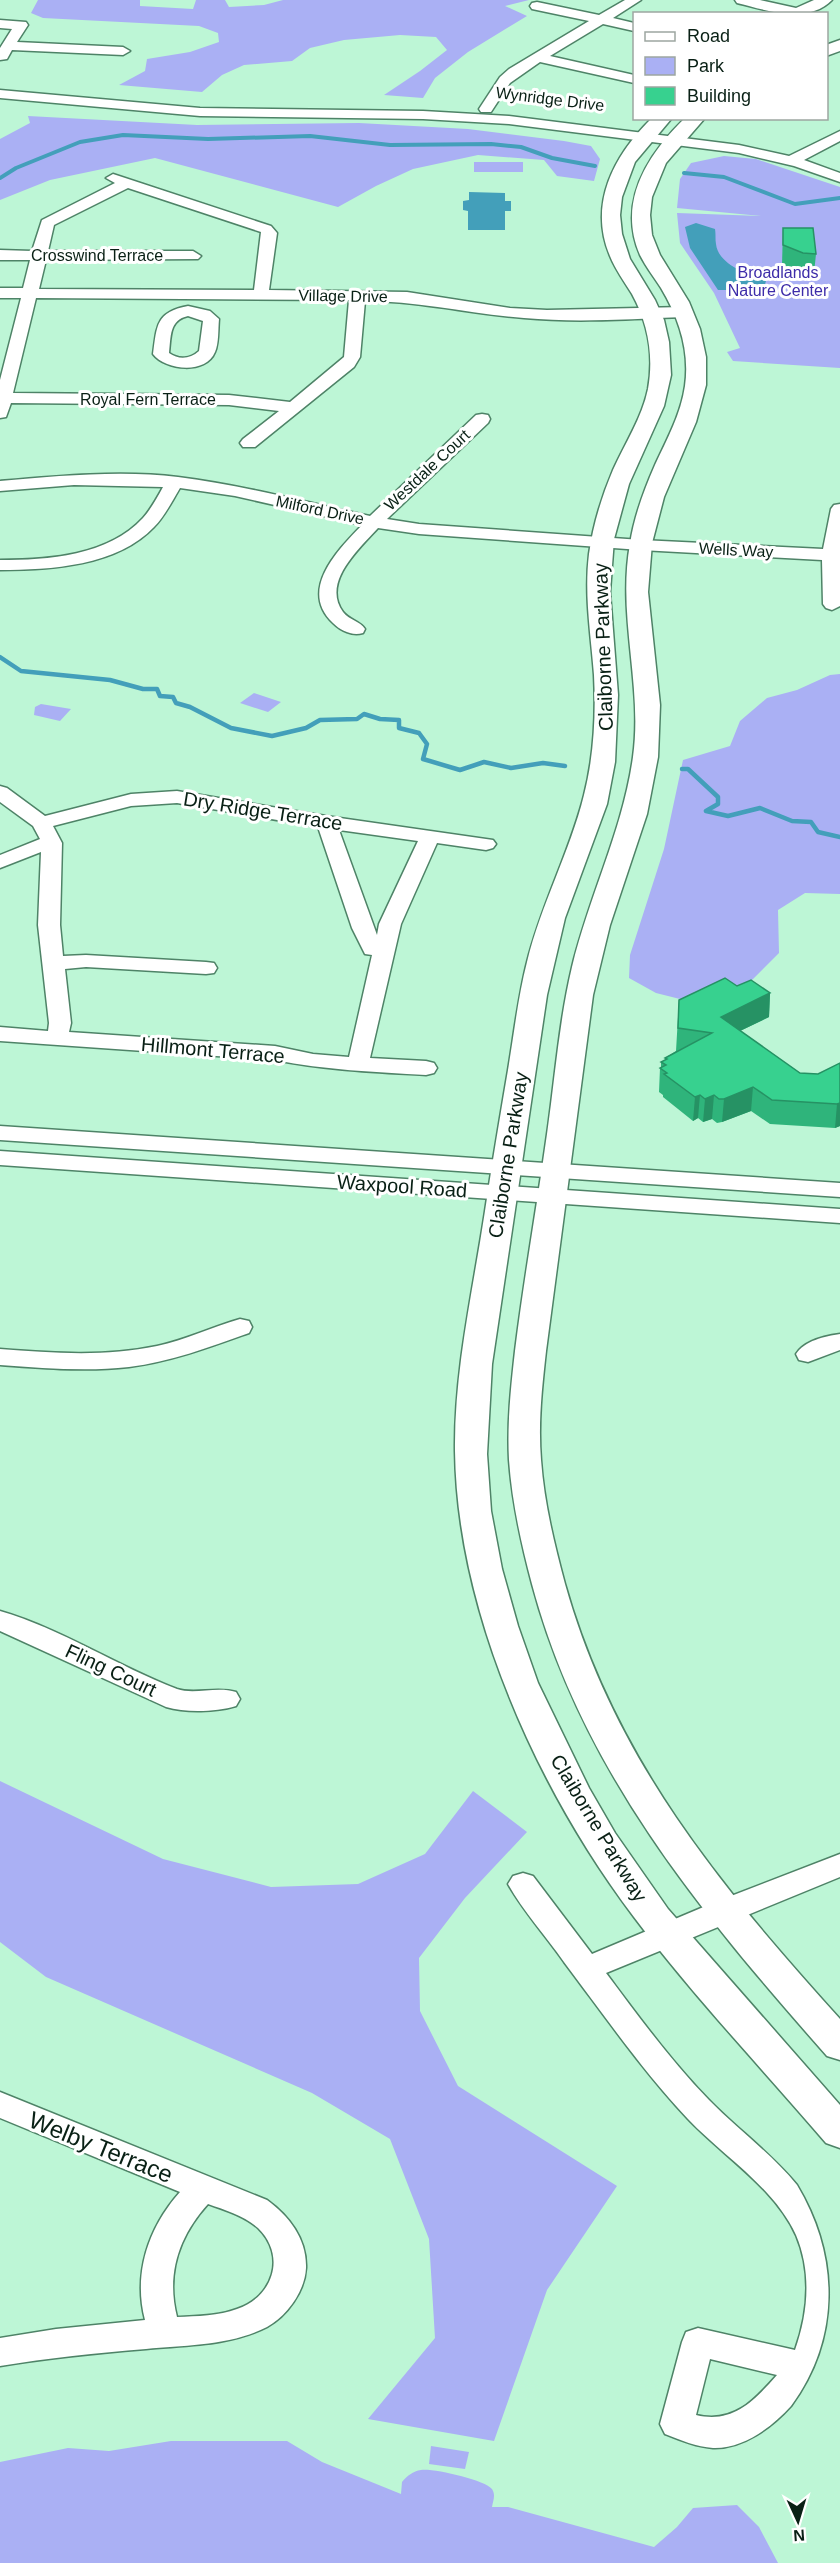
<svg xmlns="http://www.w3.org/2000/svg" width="840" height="2563" font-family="Helvetica,sans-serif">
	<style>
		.green { fill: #aab0f4 }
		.water { fill: #439fba }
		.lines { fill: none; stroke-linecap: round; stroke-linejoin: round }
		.stream-far1 { stroke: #439fba; stroke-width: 4 }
		.stream { stroke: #439fba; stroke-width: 4.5 }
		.minor-casing { stroke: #4e8367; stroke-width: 3 }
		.major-casing { stroke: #4e8367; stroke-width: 3 }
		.minor { fill: #fff; fill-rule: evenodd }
		.major { fill: #fff; fill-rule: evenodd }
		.wall { fill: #2fb47b }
		.shaded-wall { fill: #269264 }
		.building { fill: #37d18f; stroke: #269264; stroke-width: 1.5 }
		.labels { text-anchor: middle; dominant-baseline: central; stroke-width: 6; stroke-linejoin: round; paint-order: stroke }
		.far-street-label { font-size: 16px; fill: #092015; stroke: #fff }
		.far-park-label { font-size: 16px; fill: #3d2ca9; stroke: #fff }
		.street-label { font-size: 20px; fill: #092015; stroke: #fff }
		.near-street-label { font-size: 24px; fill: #092015; stroke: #fff }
	</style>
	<rect width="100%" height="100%" fill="#bdf6d6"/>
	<g class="green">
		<polygon points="38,0 140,0 140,6 193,9 196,0 225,0 229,7 264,5 283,0 529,0 505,6 527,16 468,52 435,78 423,98 384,95 420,71 447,50 436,37 400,35 344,40 310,48 292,61 244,65 222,75 202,92 119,85 145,71 147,59 190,52 219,42 218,33 199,26 43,18 31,13"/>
		<polygon points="28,116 197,125 359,123 468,129 564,141 591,146 600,159 594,181 557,176 544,160 478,155 413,169 376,186 338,207 155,158 50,180 0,200 0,139 30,123"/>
		<polygon points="724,156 756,159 840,187 840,368 733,361 727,352 740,348 714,293 680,243 677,213 761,216 677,208 680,179 691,163"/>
		<rect x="474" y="162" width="49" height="10"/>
		<polygon points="840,674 840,894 805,893 778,910 779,953 751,981 716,995 684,1000 656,993 629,978 630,955 664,849 683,760 730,746 740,721 767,698 797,690 830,675"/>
		<polygon points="254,693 281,702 268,712 240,703"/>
		<polygon points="41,704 71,709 60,721 34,715 35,707"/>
		<polygon points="0,1781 163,1859 271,1887 358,1884 425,1854 473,1791 527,1832 465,1898 419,1958 420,2011 458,2086 617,2186 547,2290 494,2441 368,2419 435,2338 429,2239 390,2139 312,2093 46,1977 0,1942"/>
		<path d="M171,2441H287L322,2462L401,2494L402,2482C407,2476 413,2471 421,2470C433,2468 485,2480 492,2489C496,2495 493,2501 492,2507H508L654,2547L677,2527L693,2508L737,2505L759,2527L778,2563H0V2462L68,2448L109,2451Z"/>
		<polygon points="431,2446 469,2452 465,2469 429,2464"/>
	</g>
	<g class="water">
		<polygon points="469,192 505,193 505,201 511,201 511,211 505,211 505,230 468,230 468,211 463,210 463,201 469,200"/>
		<path d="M696,223L715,229C716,235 715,239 716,244C718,265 750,275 766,281L765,284L732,290H718L690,248L685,227Z"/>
	</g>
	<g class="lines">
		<g class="stream-far1">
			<polyline points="684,173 724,177 795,204 840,198"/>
			<polyline points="0,178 16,168 80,142 123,135 208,139 310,136 390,145 491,144 521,147 552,158 595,166"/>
		</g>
		<g class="stream">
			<polyline points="0,657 21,671 110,680 143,689 157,689 160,696 173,697 176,703 190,707 231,728 272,736 306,728 320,720 357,719 364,714 380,719 399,720 399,728 419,733 427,744 423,759 460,770 484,762 511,768 543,763 565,766"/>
			<polyline points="682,769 688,769 718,797 718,804 706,811 728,816 760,808 792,821 811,822 818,832 840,837"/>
		</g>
		<g class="minor-casing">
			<g id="minor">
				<polygon points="625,0 641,0 613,18 634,23 634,31 603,24 550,56 634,75 634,83 540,62 510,83 491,112 481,112 479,109 500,77 509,69 589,21 532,9 530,6 532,3 537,2 599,15"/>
				<path d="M735,0H760L796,8L814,0H832C808,25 765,10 737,3Z"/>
				<polygon points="0,20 26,22 28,25 17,42 123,47 130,51 123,55 12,50 7,59 0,60 0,48 12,29 0,28"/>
				<polygon points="0,90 200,108 423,111 509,116 739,145 789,156 840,131 840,141 804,160 840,173 840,182 794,166 739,153 509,124 423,119 200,116 0,98"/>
				<path d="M113,174L271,226L277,233L269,290L407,292L510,308L547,310L684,307L692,312L684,317C631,319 577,323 524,318C470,314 419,301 365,301L360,357L354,367L255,447H243L240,443L243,439L279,411L229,405L11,403L6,417L0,418V380L21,298H0V288H23L30,260H0V250L32,251L42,220L115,183L106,178ZM128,188L261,232L254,290L39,289L46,260L198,259L201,256L193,251H48L54,225ZM36,298L349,300L344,357L290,402L229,395L13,393Z"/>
				<path d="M188,306L210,311L219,319C218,329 219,343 215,352C206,375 165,370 153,354C157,325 156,312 188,306ZM188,316L203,321L199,351C190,359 179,360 169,353C171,337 169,320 188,316Z"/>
				<path d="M482,414L488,415L490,419L488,423L387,519L419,524L641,540L823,549L831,509L834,505L840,504V606L832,610L826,608L823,604L822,560L641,550L419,534L378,528C360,548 321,582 343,612C349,620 360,621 365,629L363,633C352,636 341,631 333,623C298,590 338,550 362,525L235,496L180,488C172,501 165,516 154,527C117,566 51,570 0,570V560C48,560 108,556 143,518C151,509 157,498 163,487L74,485L0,491V481C56,476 122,470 178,477C242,485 306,502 370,516L476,415Z"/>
				<path d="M0,786L7,788L45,816L131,794L177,791L326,816L493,840L496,844L493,848L486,850L437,843L401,924L370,1058L426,1061L434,1063L437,1068L434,1073L426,1075C375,1072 325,1070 275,1060L0,1041V1027L48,1031L49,1023L38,925L41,852L0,868V855L40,839L33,826L0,802ZM177,803L318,827L352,928L365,954L372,955L349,1057L313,1054L275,1046L69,1032L71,1023L65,969L86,967L206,974L214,973L217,968L214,963L206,962L86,955L63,956L60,925L62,843L53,826L131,806ZM339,830L418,841L379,924L377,935Z"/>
				<polygon points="0,1126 840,1183 840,1197 0,1140"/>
				<polygon points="0,1151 840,1209 840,1223 0,1165"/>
				<path d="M240,1319L249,1321L252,1327L249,1333C210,1347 170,1362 129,1367C86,1372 43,1368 0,1365V1349C52,1353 105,1357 157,1346C185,1340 212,1327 240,1319Z"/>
				<path d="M840,1334V1350L808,1362L799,1360L796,1354C804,1341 825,1336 840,1334Z"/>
				<path d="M0,1611C62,1629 117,1666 177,1689C194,1695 217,1686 236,1692L240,1699L236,1706C216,1712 186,1713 166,1707L0,1631Z"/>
				<path d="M840,1854V1877L606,1973C639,2017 671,2061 709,2100C737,2129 771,2153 797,2185C840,2257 840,2339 791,2406C772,2427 743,2449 713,2448C697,2447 680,2440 665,2434L660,2424L682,2342L686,2332L698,2328L795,2350C808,2313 812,2273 796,2235C774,2187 723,2156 688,2119C642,2070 604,2015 564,1962C546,1936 523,1911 508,1884L513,1876L523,1873L533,1876L592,1954L713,1903ZM710,2359L777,2375C754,2401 733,2424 696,2415Z"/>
				<path d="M0,2092L267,2200C289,2216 307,2239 306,2268C305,2291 287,2316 267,2327C230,2346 186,2345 146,2349C97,2353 48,2358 0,2366V2338L56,2329L145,2320C133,2274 148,2228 180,2192L0,2118ZM208,2204C225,2210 245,2216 258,2228C287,2256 273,2297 237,2309C219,2316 197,2316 177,2317C166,2274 179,2236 208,2204Z"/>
			</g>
		</g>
		<g class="major-casing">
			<g id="major">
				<polygon points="840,40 840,51 826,56 826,45"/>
				<path d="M652,118H672L635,162L622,197L620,215L622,234L630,259L655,300L664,320L669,342L671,375L664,406L629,484L614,539L610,592L618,695L615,762L607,804L565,918L547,995L492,1364L487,1454L491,1511L502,1569L518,1626L538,1683L589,1788L615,1833L668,1909L840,2105V2148L826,2143C762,2068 693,1996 634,1917C538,1790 457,1612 455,1451C454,1370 473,1291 485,1211C492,1164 500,1117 508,1070C514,1034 518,997 527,962C541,904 570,852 584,795C594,756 596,715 594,675C591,635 584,595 589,554C593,525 602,496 613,470C625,443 642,418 648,389C654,356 648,323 632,294C624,281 615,269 610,256C588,204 614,155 652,118Z"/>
				<path d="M685,118H705L666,163L652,197L650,215L652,235L660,255L689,302L700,329L706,357V385L696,422L664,497L652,543L648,592L660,705L658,757L647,814L610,925L593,995L546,1351C542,1387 538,1423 541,1460C544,1502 554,1543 565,1584C614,1759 720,1886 840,2019V2060L827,2056C701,1913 582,1771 532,1584C521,1543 512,1502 509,1460C507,1423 511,1387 515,1351C524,1278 537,1206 547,1134C555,1078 559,1022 572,967C589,896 623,830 633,757C643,686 617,616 630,544C634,517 644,490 655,465C667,439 681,414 685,386C690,351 679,318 661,288C654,277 646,267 640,255C617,202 647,155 685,118Z"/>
			</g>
		</g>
		<use href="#minor" class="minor"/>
		<use href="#major" class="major"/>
	</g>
	<g class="wall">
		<polygon points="783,228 816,254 814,273 802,273 782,265"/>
		<polygon points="737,986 770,993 769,1017 740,1031 800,1073 818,1074 840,1063 840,1126 835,1128 770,1124 751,1111 722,1122 717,1123 712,1119 703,1122 698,1118 693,1121 663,1097 663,1095 659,1092 660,1068 661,1067 661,1062 665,1060 665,1058 676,1051 679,1000"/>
	</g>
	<g class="shaded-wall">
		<polygon points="770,993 769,1017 719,1041 721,1017"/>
		<polygon points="753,1087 751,1111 722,1122 724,1099"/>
		<polygon points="700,1095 698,1118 693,1121 695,1097"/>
		<polygon points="714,1095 712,1119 703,1122 705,1099"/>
		<polygon points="840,1103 840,1126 835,1128 837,1104"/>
	</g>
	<g class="building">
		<polygon points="783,228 813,228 816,254 803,253 783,245"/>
		<polygon points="725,978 737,986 751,980 770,993 721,1017 800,1073 818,1074 840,1063 840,1103 837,1104 772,1100 753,1087 724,1099 719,1099 714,1095 705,1099 700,1095 695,1097 664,1074 667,1073 660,1068 666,1065 661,1062 667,1059 665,1058 712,1033 678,1028 679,1000"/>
	</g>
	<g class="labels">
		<g class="far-street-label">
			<text transform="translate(550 99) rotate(7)">Wynridge Drive</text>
			<text x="97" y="255">Crosswind Terrace</text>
			<text transform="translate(343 296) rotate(1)">Village Drive</text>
			<text x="148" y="399">Royal Fern Terrace</text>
			<text transform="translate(427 470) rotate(-43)">Westdale Court</text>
			<text transform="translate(320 510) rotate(12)">Milford Drive</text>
			<text transform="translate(736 550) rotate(3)">Wells Way</text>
		</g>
		<g class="far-park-label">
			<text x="778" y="272">Broadlands<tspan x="778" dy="18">Nature Center</tspan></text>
		</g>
		<g class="street-label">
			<text transform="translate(603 647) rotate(-92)">Claiborne Parkway</text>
			<text transform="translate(263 811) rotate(9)">Dry Ridge Terrace</text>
			<text transform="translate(213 1050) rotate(5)">Hillmont Terrace</text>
			<text transform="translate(508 1155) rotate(-81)">Claiborne Parkway</text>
			<text transform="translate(402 1186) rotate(4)">Waxpool Road</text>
			<text transform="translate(111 1670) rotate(25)">Fling Court</text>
			<text transform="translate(599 1828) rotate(59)">Claiborne Parkway</text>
		</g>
		<g class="near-street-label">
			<text transform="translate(101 2147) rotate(22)">Welby Terrace</text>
		</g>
	</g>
	<rect x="633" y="12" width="195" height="108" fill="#ffffff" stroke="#9da6a1" stroke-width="1.5"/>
	<rect x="645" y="32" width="30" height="9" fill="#ffffff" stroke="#9da6a1" stroke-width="1.5"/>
	<text x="687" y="42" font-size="18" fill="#092015">Road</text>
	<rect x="645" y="57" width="30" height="18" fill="#aab0f4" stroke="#9da6a1" stroke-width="1.5"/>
	<text x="687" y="72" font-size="18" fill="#092015">Park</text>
	<rect x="645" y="87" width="30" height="18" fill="#37d18f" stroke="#9da6a1" stroke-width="1.5"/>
	<text x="687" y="102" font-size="18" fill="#092015">Building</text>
	<g transform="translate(798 2521) rotate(176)" stroke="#ffffff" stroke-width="4.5" paint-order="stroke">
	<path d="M0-4.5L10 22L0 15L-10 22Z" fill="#092015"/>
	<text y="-9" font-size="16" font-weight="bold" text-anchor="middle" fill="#092015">N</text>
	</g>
</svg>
